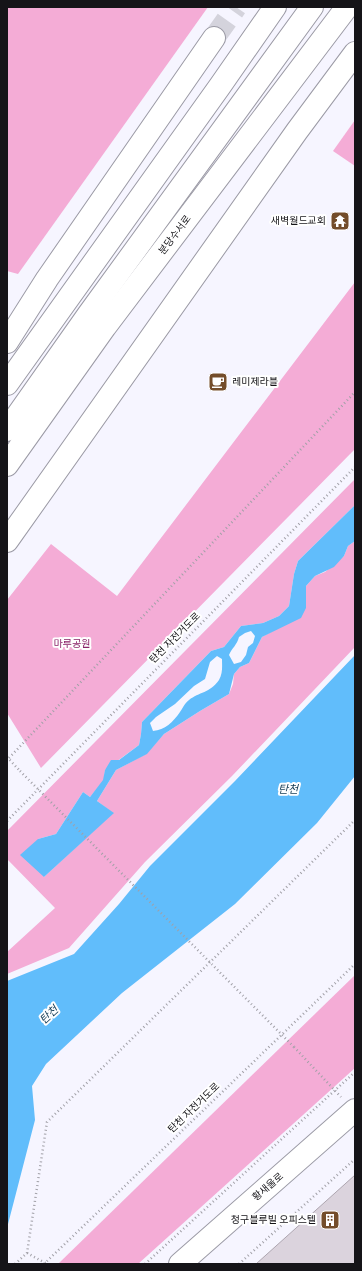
<svg xmlns="http://www.w3.org/2000/svg" width="362" height="1271" font-family="'Fira Sans Condensed','Noto Sans KR',sans-serif">
	<style>
		.green { fill: #f4acd6 }
		.water { fill: #61bdfb; fill-rule: evenodd }
		.building { fill: #dbd3dd; stroke: #ada5af; filter: url(#shadow) }
		.lines { fill: none; stroke-linecap: round; stroke-linejoin: round }
		.trunk-tunnel { stroke: #d4d3dc; stroke-width: 22; stroke-dasharray: 22 11; stroke-linecap: butt }
		.secondary-casing { stroke: #9b9aa5; stroke-width: 24 }
		.trunk-casing { stroke: #9b9aa5; stroke-width: 24 }
		.path { stroke: #a1a0a7; stroke-width: 2.5; stroke-dasharray: 1 3; stroke-linecap: butt }
		.secondary { stroke: #fff; stroke-width: 22 }
		.trunk { stroke: #fff; stroke-width: 22 }
		.path-bridge { stroke: #a1a0a7; stroke-width: 2.5; stroke-dasharray: 1 3; stroke-linecap: butt }
		.labels { text-anchor: middle; dominant-baseline: central; stroke-width: 4; stroke-linejoin: round; paint-order: stroke }
		.poi-label { font-size: 10px; fill: #151418; stroke: #fff; text-anchor: end }
		.street-label { font-size: 10px; fill: #151418; stroke: #fff }
		.park-label { font-size: 10px; fill: #8a2369; stroke: #fff }
		.water-label { font-size: 11px; font-style: italic; fill: #143b54; stroke: #fff }
	</style>
	<defs>
		<filter id="shadow"><feDropShadow dx="3.5" dy="3.5" stdDeviation="2" flood-color="#0004"/></filter>
	</defs>
	<rect width="100%" height="100%" fill="#f6f5ff"/>
	<g class="green">
		<polygon points="7,7 208,7 18,274 7,271"/>
		<polygon points="355,120 355,166 333,151"/>
		<polygon points="355,282 355,449 41,768 7,713 7,600 51,544 117,596"/>
		<polygon points="355,479 355,505 298,561 294,574 289,606 279,616 263,623 241,626 224,647 211,651 142,722 141,734 139,745 105,770 104,780 90,797 83,792 56,834 38,839 44,877 113,813 97,801 116,770 146,754 164,734 200,711 229,694 233,684 234,674 240,667 249,663 262,637 273,631 306,597 306,586 315,576 325,572 344,556 348,546 355,541 355,647 232,776 145,862 69,948 7,974 7,952 55,908 7,859 7,831"/>
		<polygon points="355,975 355,1068 138,1264 58,1264"/>
	</g>
	<g class="water">
		<path d="M355,505V541L348,546L344,556L334,567L315,576L306,586V608L301,618L262,637L249,663L240,667L234,674L229,694L200,711L164,734L147,754L116,770L97,801L114,813L44,877L20,855L38,839L56,834L83,792L90,797L103,780L105,770L111,760H119L139,745L141,734L142,722L211,651L224,647L241,626L263,623L279,616L289,606L294,574L298,561ZM251,631L255,636L253,643L248,647L246,655L241,662L234,664L229,655C232,648 237,645 239,637L245,633ZM217,656L222,659C222,666 223,673 219,680C210,693 199,692 189,700C184,704 183,708 180,712C173,722 165,730 153,731L150,723L156,717L175,704L194,686L205,679L210,662Z"/>
		<polygon points="355,655 355,776 317,823 235,904 122,993 46,1064 32,1086 35,1120 7,1228 7,981 74,954 119,904 150,866 235,781"/>
	</g>
	<polygon class="building" points="355,1175 355,1264 256,1264"/>
	<g class="lines">
		<polyline class="trunk-tunnel" points="214,38 236,7"/>
		<g class="secondary-casing">
			<polyline id="secondary" points="180,1264 355,1110"/>
		</g>
		<g class="trunk-casing">
			<g id="trunk">
				<polyline points="7,342 47,279 214,38"/>
				<polyline points="7,384 220,86 275,7"/>
				<polyline points="7,430 88,315 312,7"/>
				<polyline points="7,465 105,327 347,7"/>
				<polyline points="7,541 297,131 355,53"/>
			</g>
		</g>
		<g class="path">
			<polyline points="7,757 20,771"/>
			<polyline points="9,758 355,392"/>
			<polyline points="7,821 355,467"/>
			<polyline points="294,1047 341,1097"/>
			<polyline points="27,1253 47,1264"/>
			<polyline points="15,1264 27,1253 47,1122 355,820"/>
			<polyline points="44,1264 355,964"/>
			<polyline points="145,1264 355,1072"/>
			<polyline points="239,1264 355,1159"/>
		</g>
		<use href="#secondary" class="secondary"/>
		<use href="#trunk" class="trunk"/>
		<polyline class="path-bridge" points="20,771 294,1047"/>
	</g>
	<defs>
		<g id="temple-square" transform="scale(1)"><rect x="-9" y="-9" width="18" height="18" rx="4" fill="#744d2a" stroke="#fff"/><path d="M0-6L5-2H3V0L6.5 2.5H4V6H1.5V3h-3V6H-4V2.5H-6.5L-3 0V-2H-5Z" fill="#fff"/></g>
		<g id="cafe-square" transform="scale(1)"><rect x="-9" y="-9" width="18" height="18" rx="4" fill="#744d2a" stroke="#fff"/><path d="M-5.5-4.5H6V0H3Q3 3.5 0 3.5H-2.5Q-5.5 3.5-5.5 0ZM3-3.2v2h1.7v-2ZM-6 4.5H4V6H-6Z" fill="#fff"/></g>
		<g id="building-square" transform="scale(1)"><rect x="-9" y="-9" width="18" height="18" rx="4" fill="#744d2a" stroke="#fff"/><path d="M-4-6H4V6H1V3H-1V6H-4ZM-2.5-4.3h1.7v1.8h-1.7ZM.8-4.3h1.7v1.8H.8ZM-2.5-1h1.7V.8h-1.7ZM.8-1h1.7V.8H.8Z" fill="#fff"/></g>
	</defs>
	<g fill-rule="evenodd">
		<use href="#temple-square" x="340" y="221"/>
		<use href="#cafe-square" x="218" y="382"/>
		<use href="#building-square" x="330" y="1220"/>
	</g>
	<g class="labels">
		<g class="poi-label">
			<text x="326" y="221">새벽월드교회</text>
			<text x="232" y="382" text-anchor="start">레미제라블</text>
			<text x="316" y="1220">청구블루빌 오피스텔</text>
		</g>
		<g class="street-label">
			<text transform="translate(175 235) rotate(-53)">분당수서로</text>
			<text transform="translate(175 638) rotate(-45)">탄천 자전거도로</text>
			<text transform="translate(194 1108) rotate(-44)">탄천 자전거도로</text>
			<text transform="translate(268 1187) rotate(-41)">황새울로</text>
		</g>
		<g class="park-label">
			<text x="72" y="644">마루공원</text>
		</g>
		<g class="water-label">
			<text x="288" y="789">탄천</text>
			<text transform="translate(49 1015) rotate(-43)">탄천</text>
		</g>
	</g>
	<rect width="362" height="1271" fill="none" stroke="#151418" stroke-width="16"/>
</svg>
